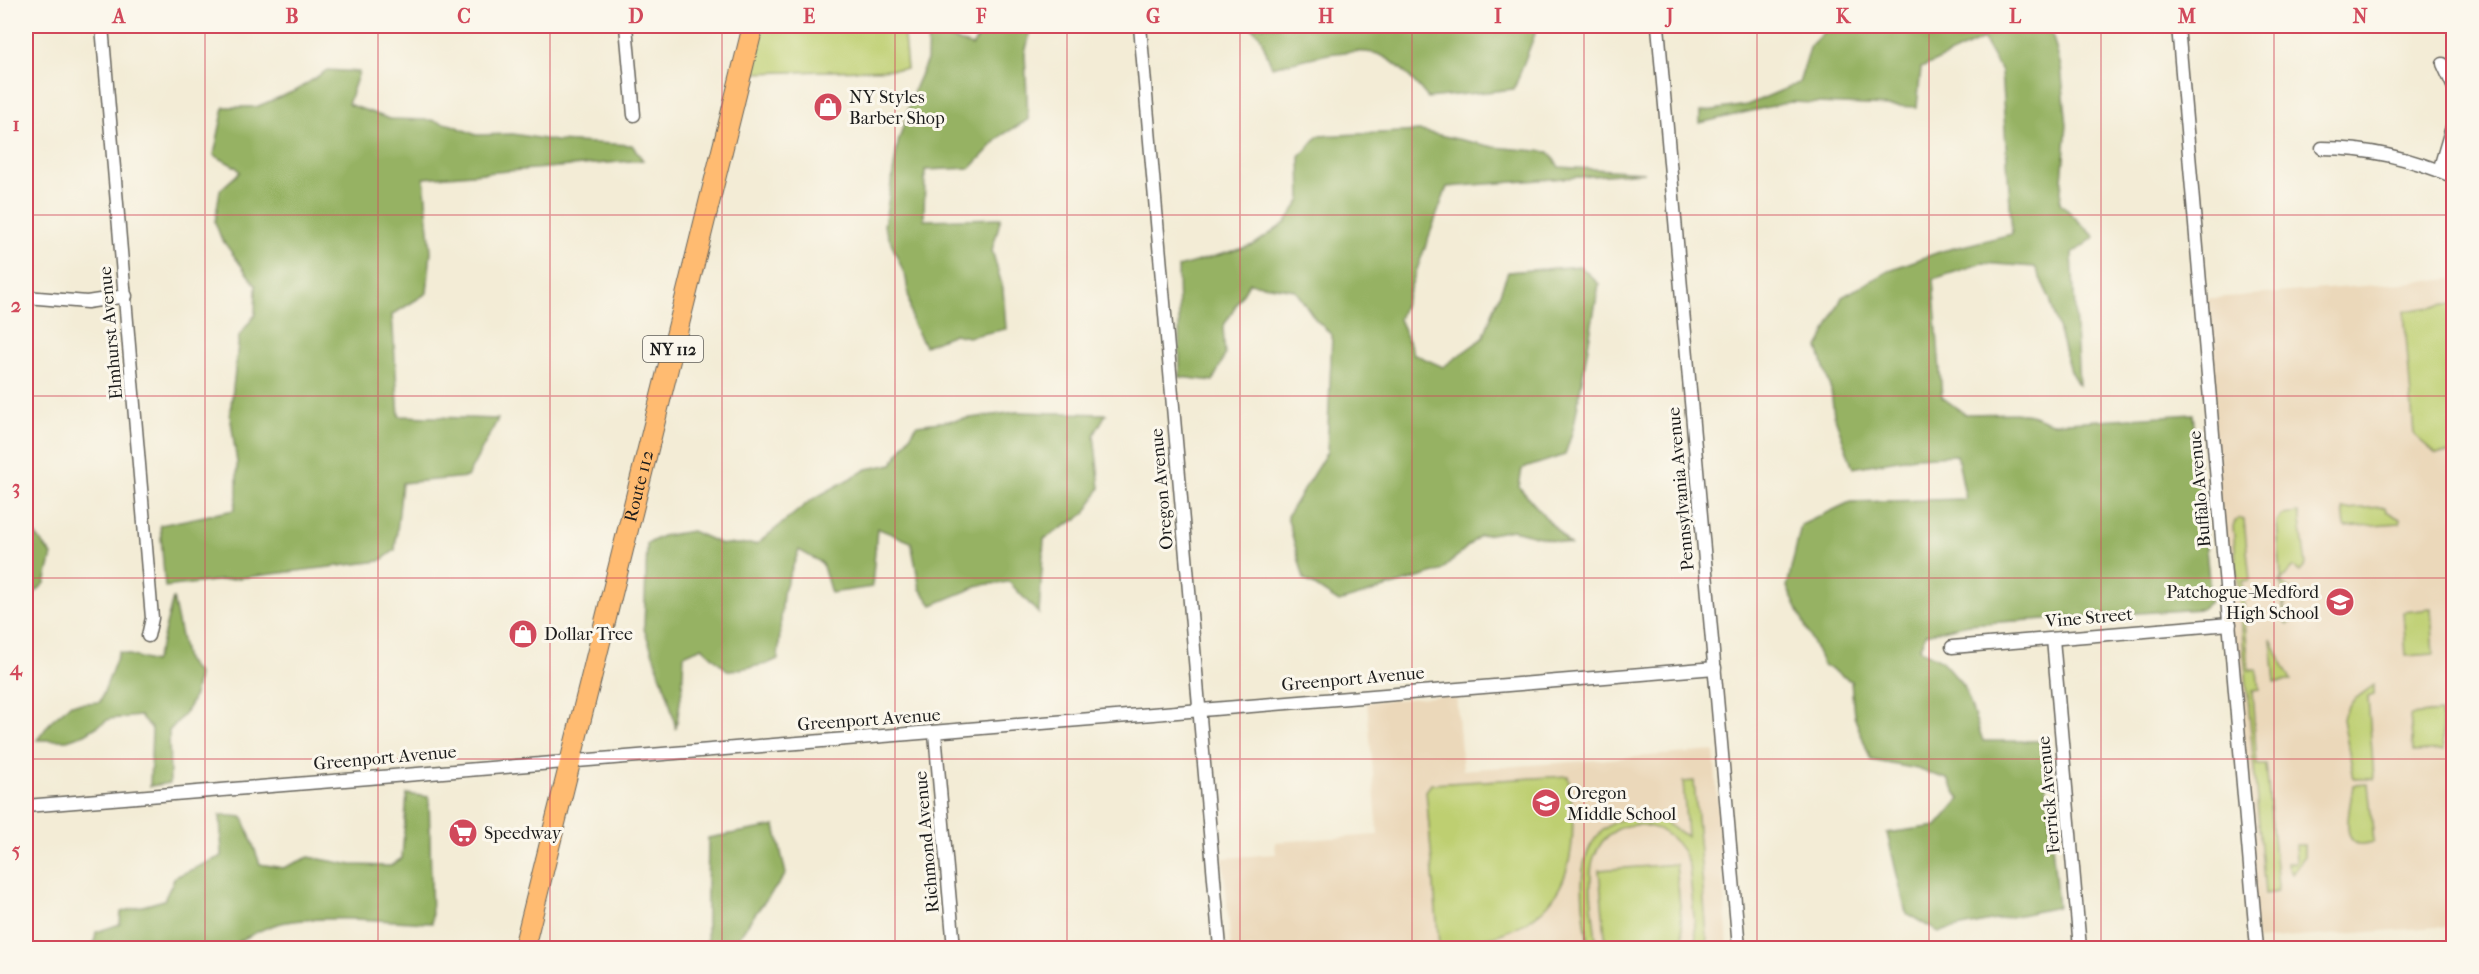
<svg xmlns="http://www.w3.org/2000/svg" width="2479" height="974" font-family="'IM FELL French Canon',serif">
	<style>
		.built { fill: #ebd8ba }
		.green { fill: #becf71; stroke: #6d7646; stroke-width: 1.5 }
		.forest { fill: #96b263; stroke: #596740; stroke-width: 1.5 }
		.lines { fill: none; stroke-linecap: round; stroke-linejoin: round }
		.minor-casing { stroke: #67655d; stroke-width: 15 }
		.primary-casing { stroke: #67655d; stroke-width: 22 }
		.minor { stroke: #fff; stroke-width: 12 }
		.primary { stroke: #ffbb71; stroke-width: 20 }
		.grid { fill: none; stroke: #d1495b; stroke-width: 1.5; stroke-opacity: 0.55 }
		.labels { text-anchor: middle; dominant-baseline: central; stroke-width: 6; stroke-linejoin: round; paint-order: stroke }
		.shield { fill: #fbf7ec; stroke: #5f5e5a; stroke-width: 1.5 }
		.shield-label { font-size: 16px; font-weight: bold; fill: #1c1c1c }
		.poi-label { font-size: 18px; fill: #1c1c1c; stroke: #fbf7ec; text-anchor: start }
		.street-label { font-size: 18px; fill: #1c1c1c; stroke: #fbf7ec }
		.neatline { fill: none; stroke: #d1495b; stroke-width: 2 }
		.grid-label { font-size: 20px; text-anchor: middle; font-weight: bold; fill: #d1495b }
	</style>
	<rect width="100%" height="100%" fill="#fbf7ec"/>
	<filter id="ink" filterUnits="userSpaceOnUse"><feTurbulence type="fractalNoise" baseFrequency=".0167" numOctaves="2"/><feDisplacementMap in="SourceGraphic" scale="12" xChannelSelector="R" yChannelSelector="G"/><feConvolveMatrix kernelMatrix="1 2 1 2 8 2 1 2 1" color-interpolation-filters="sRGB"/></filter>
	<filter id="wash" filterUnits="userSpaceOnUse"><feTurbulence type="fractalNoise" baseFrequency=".008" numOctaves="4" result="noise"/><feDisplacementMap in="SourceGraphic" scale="24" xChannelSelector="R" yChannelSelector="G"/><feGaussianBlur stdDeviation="1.35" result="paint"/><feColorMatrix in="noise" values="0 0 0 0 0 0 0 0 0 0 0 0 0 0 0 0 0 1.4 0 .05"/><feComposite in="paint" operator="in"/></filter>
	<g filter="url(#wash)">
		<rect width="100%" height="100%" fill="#f3ecd6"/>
		<g class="built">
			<polygon points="2453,279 2453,926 2256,940 2201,299"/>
			<polygon points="1456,695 1463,770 1714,751 1728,948 1231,948 1223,858 1276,854 1275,842 1378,835 1367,702"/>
		</g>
		<g class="green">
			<polygon points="763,26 903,26 907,69 750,73"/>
			<polygon points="2453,304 2453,453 2436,454 2414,435 2404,311"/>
			<polygon points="2385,507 2386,511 2400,519 2400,523 2345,527 2343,509"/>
			<polygon points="2299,513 2306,565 2300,572 2293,567 2280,582 2294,593 2283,607 2295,617 2288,624 2284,620 2277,522 2282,515"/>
			<polygon points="2239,518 2244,520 2250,580 2242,581 2249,670 2257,670 2259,690 2252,691 2257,765 2266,765 2278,887 2277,892 2265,894 2233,526 2235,521"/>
			<polygon points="2431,609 2434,654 2406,656 2403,612"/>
			<polygon points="2271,639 2291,681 2275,682"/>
			<path d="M2374,685V695L2368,697L2374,779H2354L2343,719C2346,702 2361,695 2374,685Z"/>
			<polygon points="2441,712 2444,750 2413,752 2410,715"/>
			<path d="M1568,776C1587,885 1552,936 1439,946L1426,791L1431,784Z"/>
			<path d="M1694,781L1708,948H1697L1689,866C1675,818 1612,808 1594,857C1586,877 1595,925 1597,948H1588C1585,909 1569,855 1607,827C1618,819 1633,815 1646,816C1665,818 1673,830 1687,836L1683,782Z"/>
			<path d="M2368,784L2374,842C2369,843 2363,845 2359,844C2339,841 2352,799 2353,785Z"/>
			<polygon points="2295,845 2304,845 2304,857 2292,874 2287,863 2296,862"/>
			<polygon points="1676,864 1684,948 1606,948 1599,870"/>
		</g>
		<g class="forest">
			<polygon points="928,26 936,26 939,34 972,46 987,26 1032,26 1025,53 1028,120 1002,135 971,168 925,170 924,220 1001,218 992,250 1003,289 1006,329 968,337 954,334 925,346 912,322 906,278 884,226 898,143 915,87 927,60"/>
			<path d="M1250,26H1538L1514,89L1428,98C1416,83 1393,57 1374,53C1341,47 1304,60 1272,67L1260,36Z"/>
			<polygon points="1830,26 2050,26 2061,67 2067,125 2060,203 2095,237 2072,254 2079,386 2070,371 2050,299 2035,267 1983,263 1933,279 1942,397 1965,414 2025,413 2052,423 2193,414 2211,601 2201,609 1968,624 1926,634 1919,649 1941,660 1964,686 1983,741 2042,741 2058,907 1938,932 1906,913 1887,833 1937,826 1960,799 1947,779 1917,769 1871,760 1854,716 1851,681 1823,665 1787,587 1801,525 1850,502 1966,499 1957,455 1915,457 1853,468 1834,415 1831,390 1818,348 1842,297 1892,269 1942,251 2012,234 2001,71 1983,39 1921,68 1917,107 1790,102 1700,123 1700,112 1747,105 1799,83 1811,45"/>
			<polygon points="327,70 359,72 348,104 390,119 431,120 452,125 476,135 513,134 556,141 632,145 643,160 424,178 431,251 427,293 392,315 399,416 498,419 467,477 402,483 395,550 380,561 165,587 160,525 234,510 237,496 237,463 230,414 239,336 255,315 256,286 221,238 215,222 220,190 240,172 236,167 214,155 224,107 256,107 297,90"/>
			<polygon points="1421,131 1494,147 1549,152 1559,167 1645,172 1447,187 1399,319 1414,354 1443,367 1483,338 1508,272 1580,266 1599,284 1574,426 1565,455 1522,469 1519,487 1570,545 1513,530 1479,536 1441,571 1339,602 1304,579 1287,516 1327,452 1332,335 1316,320 1295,290 1249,283 1223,327 1225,355 1213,381 1180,377 1178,267 1253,245 1285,223 1301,200 1300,157 1318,136"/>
			<polygon points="1016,412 1106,414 1094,435 1100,488 1085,514 1044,539 1039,614 1009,582 981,585 932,605 920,589 911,542 877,528 872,587 831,593 822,563 799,550 783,593 778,659 767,664 728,671 702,647 684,655 682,689 676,729 668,696 644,629 647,544 662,536 692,531 721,544 757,544 811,500 867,469 892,464 917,425"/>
			<polygon points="26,523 52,555 45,583 26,601"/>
			<path d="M173,598L186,660L198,674C195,703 188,711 169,731L170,783L150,786L152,729L140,716L109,719L85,734L67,740H37L52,720L71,704L100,702L119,652L154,662L161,645Z"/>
			<path d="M407,794L429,797L432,923C384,921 334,915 286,922C269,925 253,934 238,942L237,948H93L96,932L120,924L121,912L164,900L175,877L222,856L220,815L243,817L260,864L283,868L309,857L352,865L390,866L402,858Z"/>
			<path d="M775,826L786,874C769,898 748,919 735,945L737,948H708C705,912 708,875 708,838Z"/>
		</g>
	</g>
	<g filter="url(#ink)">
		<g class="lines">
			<g class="minor-casing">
				<g id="minor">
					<polyline points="102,26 152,618 148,636"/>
					<polyline points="626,26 634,115"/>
					<polyline points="1140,26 1220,948"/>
					<polyline points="1658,26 1739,948"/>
					<polyline points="2178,26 2257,948"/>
					<polyline points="2443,64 2454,88"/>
					<path d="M2322,148C2366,148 2413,159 2454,177"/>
					<polyline points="2439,171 2454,120"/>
					<polyline points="26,297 87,302 126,296"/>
					<polyline points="2053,639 2080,948"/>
					<polyline points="1952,647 2230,624"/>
					<polyline points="935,733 954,948"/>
					<polyline points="26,806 1715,668"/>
				</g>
			</g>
			<g class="primary-casing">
				<g id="primary">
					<path id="s1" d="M524,948L753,26"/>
				</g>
			</g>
			<use href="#minor" class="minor"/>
			<use href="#primary" class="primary"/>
		</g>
	</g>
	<path class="grid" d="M205,26V948M378,26V948M550,26V948M722,26V948M895,26V948M1067,26V948M1240,26V948M1412,26V948M1584,26V948M1757,26V948M1929,26V948M2101,26V948M2274,26V948M26,215H2454M26,396H2454M26,578H2454M26,759H2454"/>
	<defs>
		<g id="shop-disc" transform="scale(1.5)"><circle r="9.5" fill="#d1495b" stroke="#fbf7ec"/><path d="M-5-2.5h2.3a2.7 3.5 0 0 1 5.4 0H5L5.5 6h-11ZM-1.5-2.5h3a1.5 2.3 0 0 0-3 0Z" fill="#fff"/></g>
		<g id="school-disc" transform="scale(1.5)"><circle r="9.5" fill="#d1495b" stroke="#fbf7ec"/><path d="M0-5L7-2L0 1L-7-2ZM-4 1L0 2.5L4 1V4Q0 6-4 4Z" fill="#fff"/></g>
		<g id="supermarket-disc" transform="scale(1.5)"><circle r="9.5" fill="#d1495b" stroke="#fbf7ec"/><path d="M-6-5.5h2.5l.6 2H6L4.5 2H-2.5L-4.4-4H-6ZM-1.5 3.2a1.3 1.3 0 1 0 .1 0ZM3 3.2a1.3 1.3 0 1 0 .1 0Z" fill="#fff"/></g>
	</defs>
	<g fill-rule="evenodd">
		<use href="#shop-disc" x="828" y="107"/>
		<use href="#school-disc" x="2340" y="602"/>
		<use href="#shop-disc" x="523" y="634"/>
		<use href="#school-disc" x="1546" y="803"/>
		<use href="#supermarket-disc" x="463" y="833"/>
	</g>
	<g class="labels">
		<rect class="shield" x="643" y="336" width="60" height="26" rx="4.5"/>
		<g class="shield-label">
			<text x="673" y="349">NY 112</text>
		</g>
		<g class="poi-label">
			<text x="849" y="97">NY Styles<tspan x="849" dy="21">Barber Shop</tspan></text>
			<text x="2319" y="592" text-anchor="end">Patchogue-Medford<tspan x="2319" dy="21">High School</tspan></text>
			<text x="544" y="634">Dollar Tree</text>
			<text x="1567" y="793">Oregon<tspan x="1567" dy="21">Middle School</tspan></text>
			<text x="484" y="833">Speedway</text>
		</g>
		<g class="street-label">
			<text transform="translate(111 333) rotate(-95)">Elmhurst Avenue</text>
			<text stroke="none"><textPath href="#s1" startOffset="476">Route 112</textPath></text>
			<text transform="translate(1162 489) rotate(-95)">Oregon Avenue</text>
			<text transform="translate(1681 489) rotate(-95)">Pennsylvania Avenue</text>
			<text transform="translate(2200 489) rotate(-95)">Buffalo Avenue</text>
			<text transform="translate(2089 618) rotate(-5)">Vine Street</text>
			<text transform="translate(1353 679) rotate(-5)">Greenport Avenue</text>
			<text transform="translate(869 720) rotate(-4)">Greenport Avenue</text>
			<text transform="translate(385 758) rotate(-5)">Greenport Avenue</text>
			<text transform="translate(2049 795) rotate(-95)">Ferrick Avenue</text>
			<text transform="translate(927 842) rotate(-95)">Richmond Avenue</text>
		</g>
	</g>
	<rect width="2479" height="974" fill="none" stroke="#fbf7ec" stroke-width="66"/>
	<rect x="33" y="33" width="2413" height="908" class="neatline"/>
	<g class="grid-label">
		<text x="119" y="23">A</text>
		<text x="292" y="23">B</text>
		<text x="464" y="23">C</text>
		<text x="636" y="23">D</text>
		<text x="809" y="23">E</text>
		<text x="981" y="23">F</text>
		<text x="1153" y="23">G</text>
		<text x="1326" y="23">H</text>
		<text x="1498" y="23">I</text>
		<text x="1670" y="23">J</text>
		<text x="1843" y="23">K</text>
		<text x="2015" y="23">L</text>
		<text x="2187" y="23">M</text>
		<text x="2360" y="23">N</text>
		<text x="16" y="131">1</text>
		<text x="16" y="312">2</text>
		<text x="16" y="494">3</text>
		<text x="16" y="675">4</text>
		<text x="16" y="857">5</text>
	</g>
</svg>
